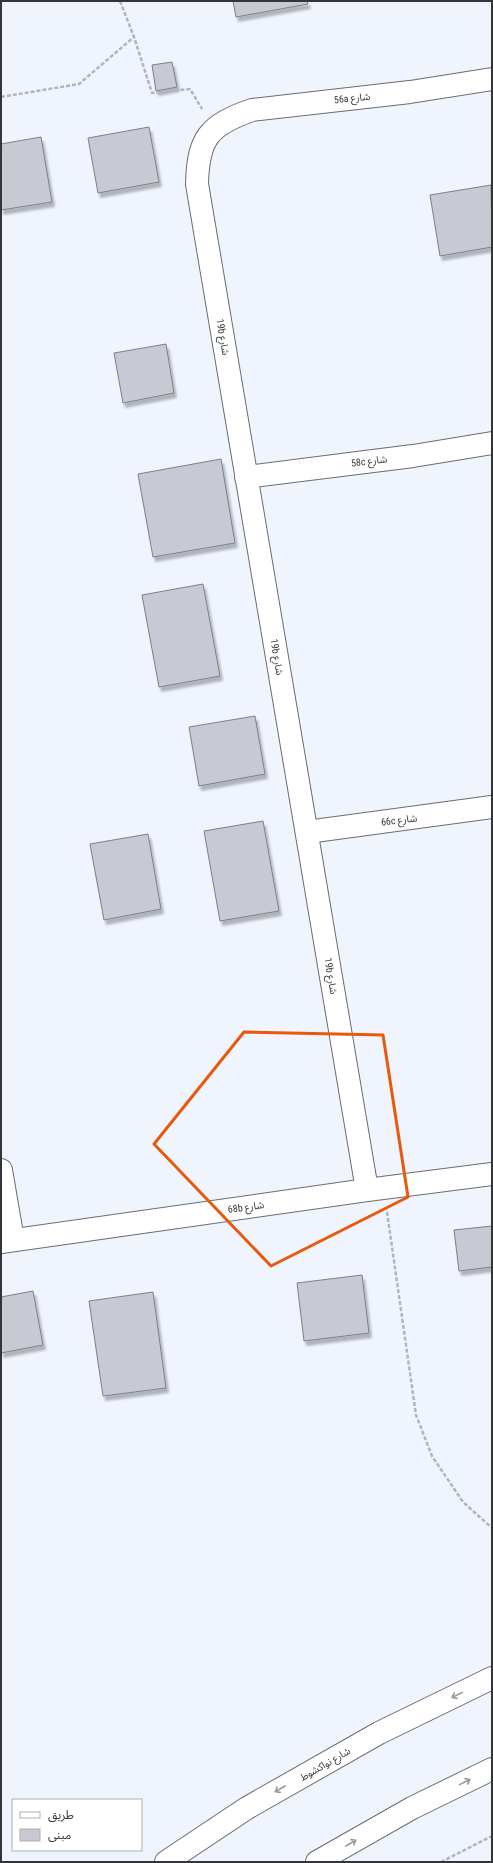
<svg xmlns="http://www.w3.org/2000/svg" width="493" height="1863" font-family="'Roboto Condensed','Noto Sans Arabic',sans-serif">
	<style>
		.building { fill: #c9c9d3; stroke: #7e7f88; filter: url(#shadow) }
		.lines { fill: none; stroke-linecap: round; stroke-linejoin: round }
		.street-casing { stroke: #686c74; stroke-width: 24 }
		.secondary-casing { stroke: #686c74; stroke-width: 24 }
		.path { stroke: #b1b5bc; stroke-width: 2.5; stroke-dasharray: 4 2; stroke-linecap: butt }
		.street { stroke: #fff; stroke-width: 22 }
		.secondary { stroke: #fff; stroke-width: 22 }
		.oneway { stroke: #999a9c }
		.marked { fill: none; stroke: #e8590c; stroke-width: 3; stroke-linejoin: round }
		.labels { text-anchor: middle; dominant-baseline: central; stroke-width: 3.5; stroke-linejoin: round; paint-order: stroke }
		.street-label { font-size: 10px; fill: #333538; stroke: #fff }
	</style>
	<defs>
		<filter id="shadow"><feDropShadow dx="2.5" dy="4.5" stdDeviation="1" flood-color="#0004"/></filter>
	</defs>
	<rect width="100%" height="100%" fill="#eff4fd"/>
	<g class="building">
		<polygon points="233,1 307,1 308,4 236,17"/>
		<polygon points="172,62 177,87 156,91 152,65"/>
		<polygon points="149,127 159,182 98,193 88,138"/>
		<polygon points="41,137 52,202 1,210 1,144"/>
		<polygon points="491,185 492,247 440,256 430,195"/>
		<polygon points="166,344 174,393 123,403 114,353"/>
		<polygon points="221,459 235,543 153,557 138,474"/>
		<polygon points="203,584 220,676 159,687 142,595"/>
		<polygon points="255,716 265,774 199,786 189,727"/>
		<polygon points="263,821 279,911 220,921 204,831"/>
		<polygon points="148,834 161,909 104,920 90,844"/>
		<polygon points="492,1226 492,1267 459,1271 454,1230"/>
		<polygon points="362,1275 369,1333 304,1341 297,1283"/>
		<polygon points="33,1291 43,1345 1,1353 1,1297"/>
		<polygon points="153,1292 166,1388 103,1396 89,1301"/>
	</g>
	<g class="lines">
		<g class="street-casing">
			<g id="street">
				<polyline points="246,477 413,456 492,443"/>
				<polyline points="307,832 492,807"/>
				<polyline points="1,1170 13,1240"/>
				<path d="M367,1190L197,184C198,138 209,125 252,110L410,92L492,79"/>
				<polyline points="1,1242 367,1190 492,1174"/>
			</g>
		</g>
		<g class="secondary-casing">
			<g id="secondary">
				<polyline points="166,1862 247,1808 379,1733 492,1678"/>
				<polyline points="317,1862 412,1808 492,1769"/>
			</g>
		</g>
		<g class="path">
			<polyline points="120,1 134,37 152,93 190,89 202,109"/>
			<polyline points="1,97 79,84 134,37"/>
			<polyline points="387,1212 416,1415 432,1456 463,1502 492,1528"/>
			<polyline points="441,1862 492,1836"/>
		</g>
		<use href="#street" class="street"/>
		<use href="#secondary" class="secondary"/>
	</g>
	<defs><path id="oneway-shaft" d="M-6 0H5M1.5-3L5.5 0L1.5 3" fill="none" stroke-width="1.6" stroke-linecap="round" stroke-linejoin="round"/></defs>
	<g class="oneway">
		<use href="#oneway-shaft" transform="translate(457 1695) rotate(154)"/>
		<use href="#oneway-shaft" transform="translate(465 1782) rotate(-26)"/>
		<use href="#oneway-shaft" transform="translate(280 1789) rotate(150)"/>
		<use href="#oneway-shaft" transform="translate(351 1843) rotate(-30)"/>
	</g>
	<path class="marked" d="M244,1032L383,1035L408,1197L271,1266L154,1144Z"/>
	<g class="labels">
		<g class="street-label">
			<text transform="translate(352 98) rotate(-6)">56a شارع</text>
			<text transform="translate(223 337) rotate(80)">19b شارع</text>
			<text transform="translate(369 461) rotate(-7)">58c شارع</text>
			<text transform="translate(277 657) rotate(80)">19b شارع</text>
			<text transform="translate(399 820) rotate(-7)">66c شارع</text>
			<text transform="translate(331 976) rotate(80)">19b شارع</text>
			<text transform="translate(246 1207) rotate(-8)">68b شارع</text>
			<text transform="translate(325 1764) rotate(-30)">شارع نواكشوط</text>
		</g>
	</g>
	<rect width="493" height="1863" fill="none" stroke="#333538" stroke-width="4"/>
	<rect x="12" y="1799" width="130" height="52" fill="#ffffff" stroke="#adaeaf"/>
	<rect x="20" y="1812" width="20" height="6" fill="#ffffff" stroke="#adaeaf"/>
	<text x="48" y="1819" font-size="12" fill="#333538">طريق</text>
	<rect x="20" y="1829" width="20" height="12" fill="#c9c9d3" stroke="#adaeaf"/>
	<text x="48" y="1839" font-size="12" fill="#333538">مبنى</text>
</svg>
